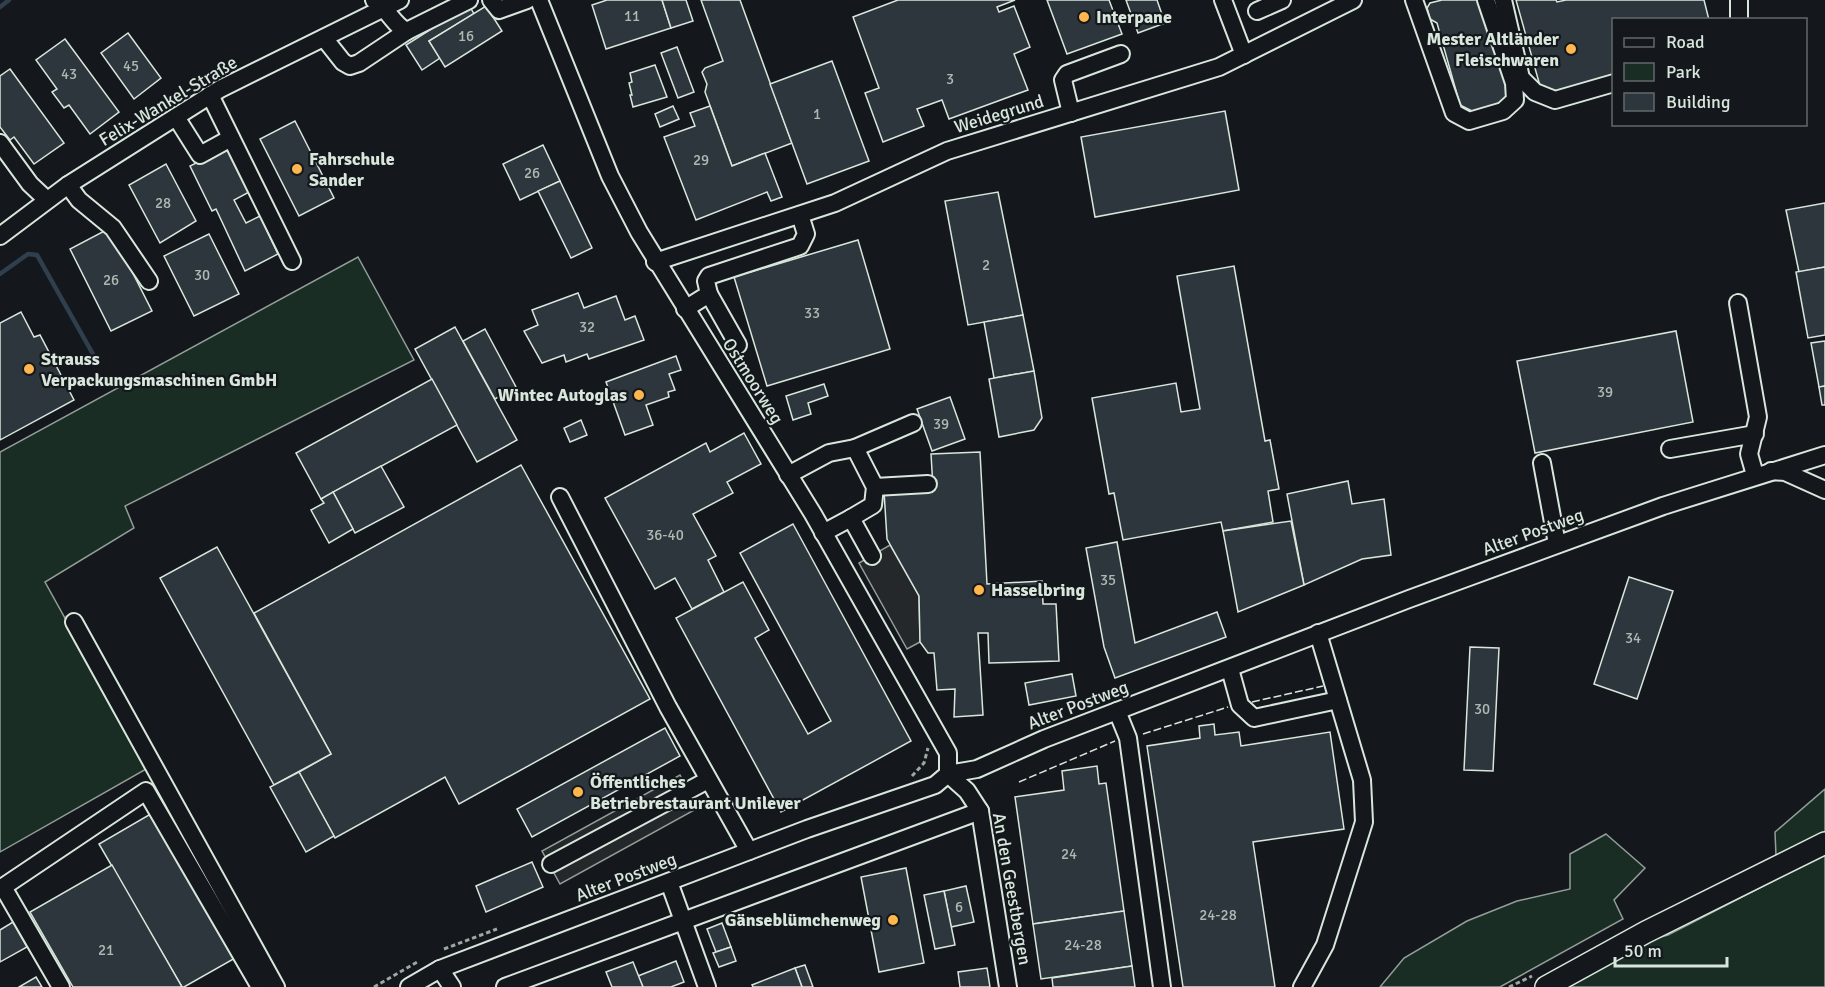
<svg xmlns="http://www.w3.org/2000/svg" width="1825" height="987" font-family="Signika,sans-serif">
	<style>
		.green { fill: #1a2d24; stroke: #939e99; stroke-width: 1.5 }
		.parking { fill: #24282b; stroke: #939e99; stroke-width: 1.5 }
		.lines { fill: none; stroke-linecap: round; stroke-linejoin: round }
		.stream { stroke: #2f3f4d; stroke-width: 4.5 }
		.building { fill: #2c363c; stroke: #d8e6dc; stroke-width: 1.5 }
		.minor-casing { stroke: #d8e6dc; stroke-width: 20 }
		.major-casing { stroke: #d8e6dc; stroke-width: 24 }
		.path { stroke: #9da8a2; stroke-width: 3; stroke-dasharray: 4.5 3; stroke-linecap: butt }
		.minor { stroke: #14181c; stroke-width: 16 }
		.major { stroke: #14181c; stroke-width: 21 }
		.fence { stroke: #d8e6dc; stroke-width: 1.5; stroke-dasharray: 8 3; stroke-linecap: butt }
		.poi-dot { fill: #ffb74d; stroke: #14181c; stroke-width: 2 }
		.labels { text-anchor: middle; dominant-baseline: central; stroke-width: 4.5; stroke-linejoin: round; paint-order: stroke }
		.number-label { font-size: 15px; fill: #adbab4 }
		.poi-label { font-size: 18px; font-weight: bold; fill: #d8e6dc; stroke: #14181c; text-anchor: start }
		.street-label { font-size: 18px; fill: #d8e6dc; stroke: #14181c }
	</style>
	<rect width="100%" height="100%" fill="#14181c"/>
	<g class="green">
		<polygon points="358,257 414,360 125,506 134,528 45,582 148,768 0,852 0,452"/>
		<polygon points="1825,789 1825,987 1562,987 1634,944 1668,935 1777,879 1775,832"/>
		<polygon points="1606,834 1645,868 1614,900 1623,919 1500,987 1380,987 1404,958 1467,921 1517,901 1570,889 1570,854"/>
	</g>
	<g class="parking">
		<polygon points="890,545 919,596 920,642 907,649 859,563"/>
		<polygon points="680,775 698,808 560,884 542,851"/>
	</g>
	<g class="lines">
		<g class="stream">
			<polyline points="0,7 9,0"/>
			<polyline points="0,274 28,254 37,255 98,363"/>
		</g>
	</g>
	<g class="building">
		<polygon points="607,0 662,0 671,28 606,49 592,5"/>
		<polygon points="662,0 686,0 693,21 671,28"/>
		<polygon points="701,0 740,0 792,143 732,166 705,92 707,84 702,72 705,68 723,61"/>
		<polygon points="898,0 1015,0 997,7 999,12 1014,6 1030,47 1014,54 1028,90 949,119 942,100 917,109 924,126 883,142 865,93 879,88 853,17"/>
		<polygon points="1047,0 1109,0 1122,34 1067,54"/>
		<polygon points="1126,0 1157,0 1165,23 1138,33"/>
		<polygon points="1442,0 1481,0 1510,91 1501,105 1476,113 1460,105 1437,23 1430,19 1427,8 1430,3"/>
		<polygon points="1516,0 1556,0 1557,2 1566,0 1704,0 1709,20 1614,20 1614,78 1554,92 1540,86"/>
		<polygon points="469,5 474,14 429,41 440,58 422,70 406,45"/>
		<polygon points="486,6 502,31 445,67 429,41"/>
		<polygon points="128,33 161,78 134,99 101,53"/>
		<polygon points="65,39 119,112 90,134 69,105 64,108 52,92 57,89 36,60"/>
		<polygon points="677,47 694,92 678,98 661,53"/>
		<polygon points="832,61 869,161 807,184 770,84"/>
		<polygon points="655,65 667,97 633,107 630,95 632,95 629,83 632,82 630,73"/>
		<polygon points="10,69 64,143 34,164 14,137 10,140 0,127 0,76"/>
		<polygon points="673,106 679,119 660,127 655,114"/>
		<polygon points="710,106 732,166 765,153 782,197 771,201 767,192 696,220 664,137 695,126 690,113"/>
		<polygon points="1225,111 1239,190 1095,217 1081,137"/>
		<polygon points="295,121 334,198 299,216 260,139"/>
		<polygon points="543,145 560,181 520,200 503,164"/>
		<polygon points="230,146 253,190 234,200 246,223 260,216 278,254 245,271 216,209 212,211 190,166"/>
		<polygon points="166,164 196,221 160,243 129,185"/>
		<polygon points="560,181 592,248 571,258 538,191"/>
		<polygon points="998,192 1023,315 968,325 945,201"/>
		<polygon points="1825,203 1825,267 1799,272 1786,210"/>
		<polygon points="110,228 152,311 111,331 70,249"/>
		<polygon points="209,234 239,294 194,316 164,256"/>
		<polygon points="858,240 890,349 767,386 734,277"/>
		<polygon points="1234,266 1265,441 1270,440 1279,489 1268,491 1273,522 1223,531 1221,522 1123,540 1114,493 1109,494 1092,398 1176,383 1181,412 1200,409 1177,276"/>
		<polygon points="1825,267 1825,335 1808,338 1796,272"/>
		<polygon points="578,293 584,308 616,296 625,320 635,316 644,340 589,359 587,354 566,362 564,355 542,363 524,331 538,325 532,310"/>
		<polygon points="21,312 34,337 40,335 74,400 0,440 0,323"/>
		<polygon points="1023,315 1034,371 994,378 984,322"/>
		<polygon points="455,327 517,440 477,462 415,349"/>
		<polygon points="485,329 516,387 495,399 463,341"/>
		<polygon points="1676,331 1693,422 1535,453 1517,361"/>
		<polygon points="1825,341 1825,386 1819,387 1811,343"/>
		<polygon points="676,356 681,370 669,374 675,390 668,392 669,397 646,405 653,425 625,435 606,382"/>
		<polygon points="1034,371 1042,418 1034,430 999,437 989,379"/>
		<polygon points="432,379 457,425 321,499 296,453"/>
		<polygon points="824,384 828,396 808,403 811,414 793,420 786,396"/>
		<polygon points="1825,386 1825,405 1822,405 1819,387"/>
		<polygon points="950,397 965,439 932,451 917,409"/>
		<polygon points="581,420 587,435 570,442 564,428"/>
		<polygon points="744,433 761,464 727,482 733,493 693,514 716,556 708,560 724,592 692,609 675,578 655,589 605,498 706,443 710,452"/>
		<polygon points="980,452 987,584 1042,581 1043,604 1056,604 1059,661 989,663 988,633 978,633 983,715 954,717 955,689 937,690 934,653 928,653 920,642 919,596 887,539 884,491 933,487 931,454"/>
		<polygon points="521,465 650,699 459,804 445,777 335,838 299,772 331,754 254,613"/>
		<polygon points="381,466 404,507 355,533 333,492"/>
		<polygon points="1348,481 1352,504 1384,499 1391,555 1362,559 1304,585 1287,494"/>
		<polygon points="333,492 353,529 329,543 311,510 324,503 321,499"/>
		<polygon points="1291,521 1304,585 1238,612 1223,531"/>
		<polygon points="793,524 911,741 781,812 676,618 743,582 769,630 755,638 808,734 831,721 740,553"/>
		<polygon points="1117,542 1135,643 1217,612 1226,637 1115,678 1104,647 1086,548"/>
		<polygon points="217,547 331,754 274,785 160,578"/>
		<polygon points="1629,577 1673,591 1637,699 1594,684"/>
		<polygon points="1470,647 1499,648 1493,771 1464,770"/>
		<polygon points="1072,674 1076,696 1029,705 1025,683"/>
		<polygon points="1214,724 1215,735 1239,732 1241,746 1330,732 1344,829 1253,842 1275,987 1183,987 1147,746 1200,738 1199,726"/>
		<polygon points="665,728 680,756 532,837 517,809"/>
		<polygon points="1097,766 1099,784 1106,783 1124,911 1033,924 1015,797 1064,790 1062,771"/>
		<polygon points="299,772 334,836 306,852 270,787"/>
		<polygon points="154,812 237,957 184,987 182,987 99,844"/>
		<polygon points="532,862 543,887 486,912 476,886"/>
		<polygon points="112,865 182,987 73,987 30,912"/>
		<polygon points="906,868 924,963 879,972 861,877"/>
		<polygon points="966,886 974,922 951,927 944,891"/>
		<polygon points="944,891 955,945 935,949 924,895"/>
		<polygon points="1124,911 1132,966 1041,979 1033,924"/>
		<polygon points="13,922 27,947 0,962 0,930"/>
		<polygon points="722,923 731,947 716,952 707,929"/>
		<polygon points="731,947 736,961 719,967 713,953"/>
		<polygon points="676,961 684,982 671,987 643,987 638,976"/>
		<polygon points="633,962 643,987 612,987 606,972"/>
		<polygon points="805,965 813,987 802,987 795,968"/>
		<polygon points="1132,966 1135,987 1053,987 1052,978"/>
		<polygon points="795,968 802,987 753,987 752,985"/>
		<polygon points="987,968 990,987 960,987 958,972"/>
		<polygon points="36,977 42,987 19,987"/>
	</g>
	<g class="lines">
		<g class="minor-casing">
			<g id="minor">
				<path d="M374,0C388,9 395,27 407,31L469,0"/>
				<polyline points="491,0 499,10 527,0"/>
				<polyline points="539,0 610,176 639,232 813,514 948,753 948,774"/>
				<polyline points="1223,0 1244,55"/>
				<polyline points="1414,0 1454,113 1469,121 1503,111 1515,100 1514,83 1486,0"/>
				<polyline points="1503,0 1521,78 1535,92 1555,100 1614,83"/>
				<polyline points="1257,11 1282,0"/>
				<polyline points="1739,20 1739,0"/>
				<polyline points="324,38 343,62 350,66 359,63 407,31"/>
				<polyline points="210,95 292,261"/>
				<polyline points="1071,113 1063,80 1067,74 1121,54"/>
				<polyline points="176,117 200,155 231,138"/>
				<polyline points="0,143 30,184 47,200"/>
				<polyline points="68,185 79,200 113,228 149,281"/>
				<polyline points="0,236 68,185 220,89 400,0"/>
				<polyline points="655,262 835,203 947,151 1219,67 1353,0"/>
				<polyline points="709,294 738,345"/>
				<polyline points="1738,303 1758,417 1749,454 1755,475"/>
				<polyline points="685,309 709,294 706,281 709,276 800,246 806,234 800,215"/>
				<polyline points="855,448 913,423"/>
				<polyline points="1670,449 1755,434"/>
				<polyline points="1542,463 1557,544"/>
				<polyline points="1771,471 1785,472 1825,490"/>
				<polyline points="788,475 829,453 855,448 875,487 873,505 851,518 872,556"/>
				<polyline points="875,487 928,484"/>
				<polyline points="560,497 668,707 749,851"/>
				<polyline points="823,533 851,518"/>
				<polyline points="74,622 276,987"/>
				<polyline points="1230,669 1240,705 1254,718 1338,700"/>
				<polyline points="1117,711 1128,738 1162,987"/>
				<polyline points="948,774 967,791 980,811 1008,987"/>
				<polyline points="551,864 708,780"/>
				<polyline points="669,882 707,987"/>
				<polyline points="3,887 61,987"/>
				<polyline points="0,889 146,791 260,987"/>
				<polyline points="440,969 452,987"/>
				<polyline points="409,987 440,969 807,829 935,785 948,774 977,769 1044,739 1409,599 1663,506 1825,455"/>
				<polyline points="505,987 980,811"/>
				<polyline points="1302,987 1325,945 1364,822 1362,780 1318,633"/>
			</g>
		</g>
		<g class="major-casing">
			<polyline id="major" points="1546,987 1646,932 1825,843"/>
		</g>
		<g class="path">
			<polyline points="912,776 924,763 928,748"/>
			<polyline points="444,949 497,929"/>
			<polyline points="374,987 419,961"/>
			<polyline points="1509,987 1532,976"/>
		</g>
		<use href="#minor" class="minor"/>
		<use href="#major" class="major"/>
		<g class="fence">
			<polyline points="1252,702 1323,686"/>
			<polyline points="1143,734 1228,707"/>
			<polyline points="1019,782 1115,741"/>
		</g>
	</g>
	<g class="poi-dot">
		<circle cx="1084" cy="17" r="6"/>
		<circle cx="1571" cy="49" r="6"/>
		<circle cx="297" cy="169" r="6"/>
		<circle cx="29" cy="369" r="6"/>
		<circle cx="639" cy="395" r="6"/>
		<circle cx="979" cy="590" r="6"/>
		<circle cx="578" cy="792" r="6"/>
		<circle cx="893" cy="920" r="6"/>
	</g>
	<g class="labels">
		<g class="number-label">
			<text x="632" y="16">11</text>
			<text x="466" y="36">16</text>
			<text x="131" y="66">45</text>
			<text x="69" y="74">43</text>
			<text x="950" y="79">3</text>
			<text x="817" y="114">1</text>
			<text x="701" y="160">29</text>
			<text x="532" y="173">26</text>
			<text x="163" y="203">28</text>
			<text x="986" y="265">2</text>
			<text x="202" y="275">30</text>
			<text x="111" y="280">26</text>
			<text x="812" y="313">33</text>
			<text x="587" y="327">32</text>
			<text x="1605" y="392">39</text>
			<text x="941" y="424">39</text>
			<text x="665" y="535">36-40</text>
			<text x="1108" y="580">35</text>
			<text x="1633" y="638">34</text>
			<text x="1482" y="709">30</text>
			<text x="1069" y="854">24</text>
			<text x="959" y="907">6</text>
			<text x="1218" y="915">24-28</text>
			<text x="1083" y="945">24-28</text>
			<text x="106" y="950">21</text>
		</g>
		<g class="poi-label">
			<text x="1096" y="17">Interpane</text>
			<text x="1559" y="39" text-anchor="end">Mester Altländer<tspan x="1559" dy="21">Fleischwaren</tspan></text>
			<text x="309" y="159">Fahrschule<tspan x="309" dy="21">Sander</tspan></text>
			<text x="41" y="359">Strauss<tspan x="41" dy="21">Verpackungsmaschinen GmbH</tspan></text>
			<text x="627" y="395" text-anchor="end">Wintec Autoglas</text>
			<text x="991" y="590">Hasselbring</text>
			<text x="590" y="782">Öffentliches<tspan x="590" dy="21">Betriebrestaurant Unilever</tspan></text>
			<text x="881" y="920" text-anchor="end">Gänseblümchenweg</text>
		</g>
		<g class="street-label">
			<text transform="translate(168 101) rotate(-31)">Felix-Wankel-Straße</text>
			<text transform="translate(999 114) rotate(-17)">Weidegrund</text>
			<text transform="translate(753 381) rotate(58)">Ostmoorweg</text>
			<text transform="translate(1533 532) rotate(-20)">Alter Postweg</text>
			<text transform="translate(1078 705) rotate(-21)">Alter Postweg</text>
			<text transform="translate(626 877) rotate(-21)">Alter Postweg</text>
			<text transform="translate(1012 889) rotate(80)">An den Geestbergen</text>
		</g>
	</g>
	<rect x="1612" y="18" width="195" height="108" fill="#14181c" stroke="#626a69" stroke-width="1.5"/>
	<rect x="1624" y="38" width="30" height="9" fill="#14181c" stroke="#626a69" stroke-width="1.5"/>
	<text x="1666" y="48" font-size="18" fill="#d8e6dc">Road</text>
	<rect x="1624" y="63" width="30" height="18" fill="#1a2d24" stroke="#626a69" stroke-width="1.5"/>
	<text x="1666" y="78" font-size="18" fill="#d8e6dc">Park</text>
	<rect x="1624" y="93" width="30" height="18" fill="#2c363c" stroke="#626a69" stroke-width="1.5"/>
	<text x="1666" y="108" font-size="18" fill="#d8e6dc">Building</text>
	<path d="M1615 957v9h112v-9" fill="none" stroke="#d8e6dc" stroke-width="3"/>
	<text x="1624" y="957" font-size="18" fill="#d8e6dc" stroke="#14181c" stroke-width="4.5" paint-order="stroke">50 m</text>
</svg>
